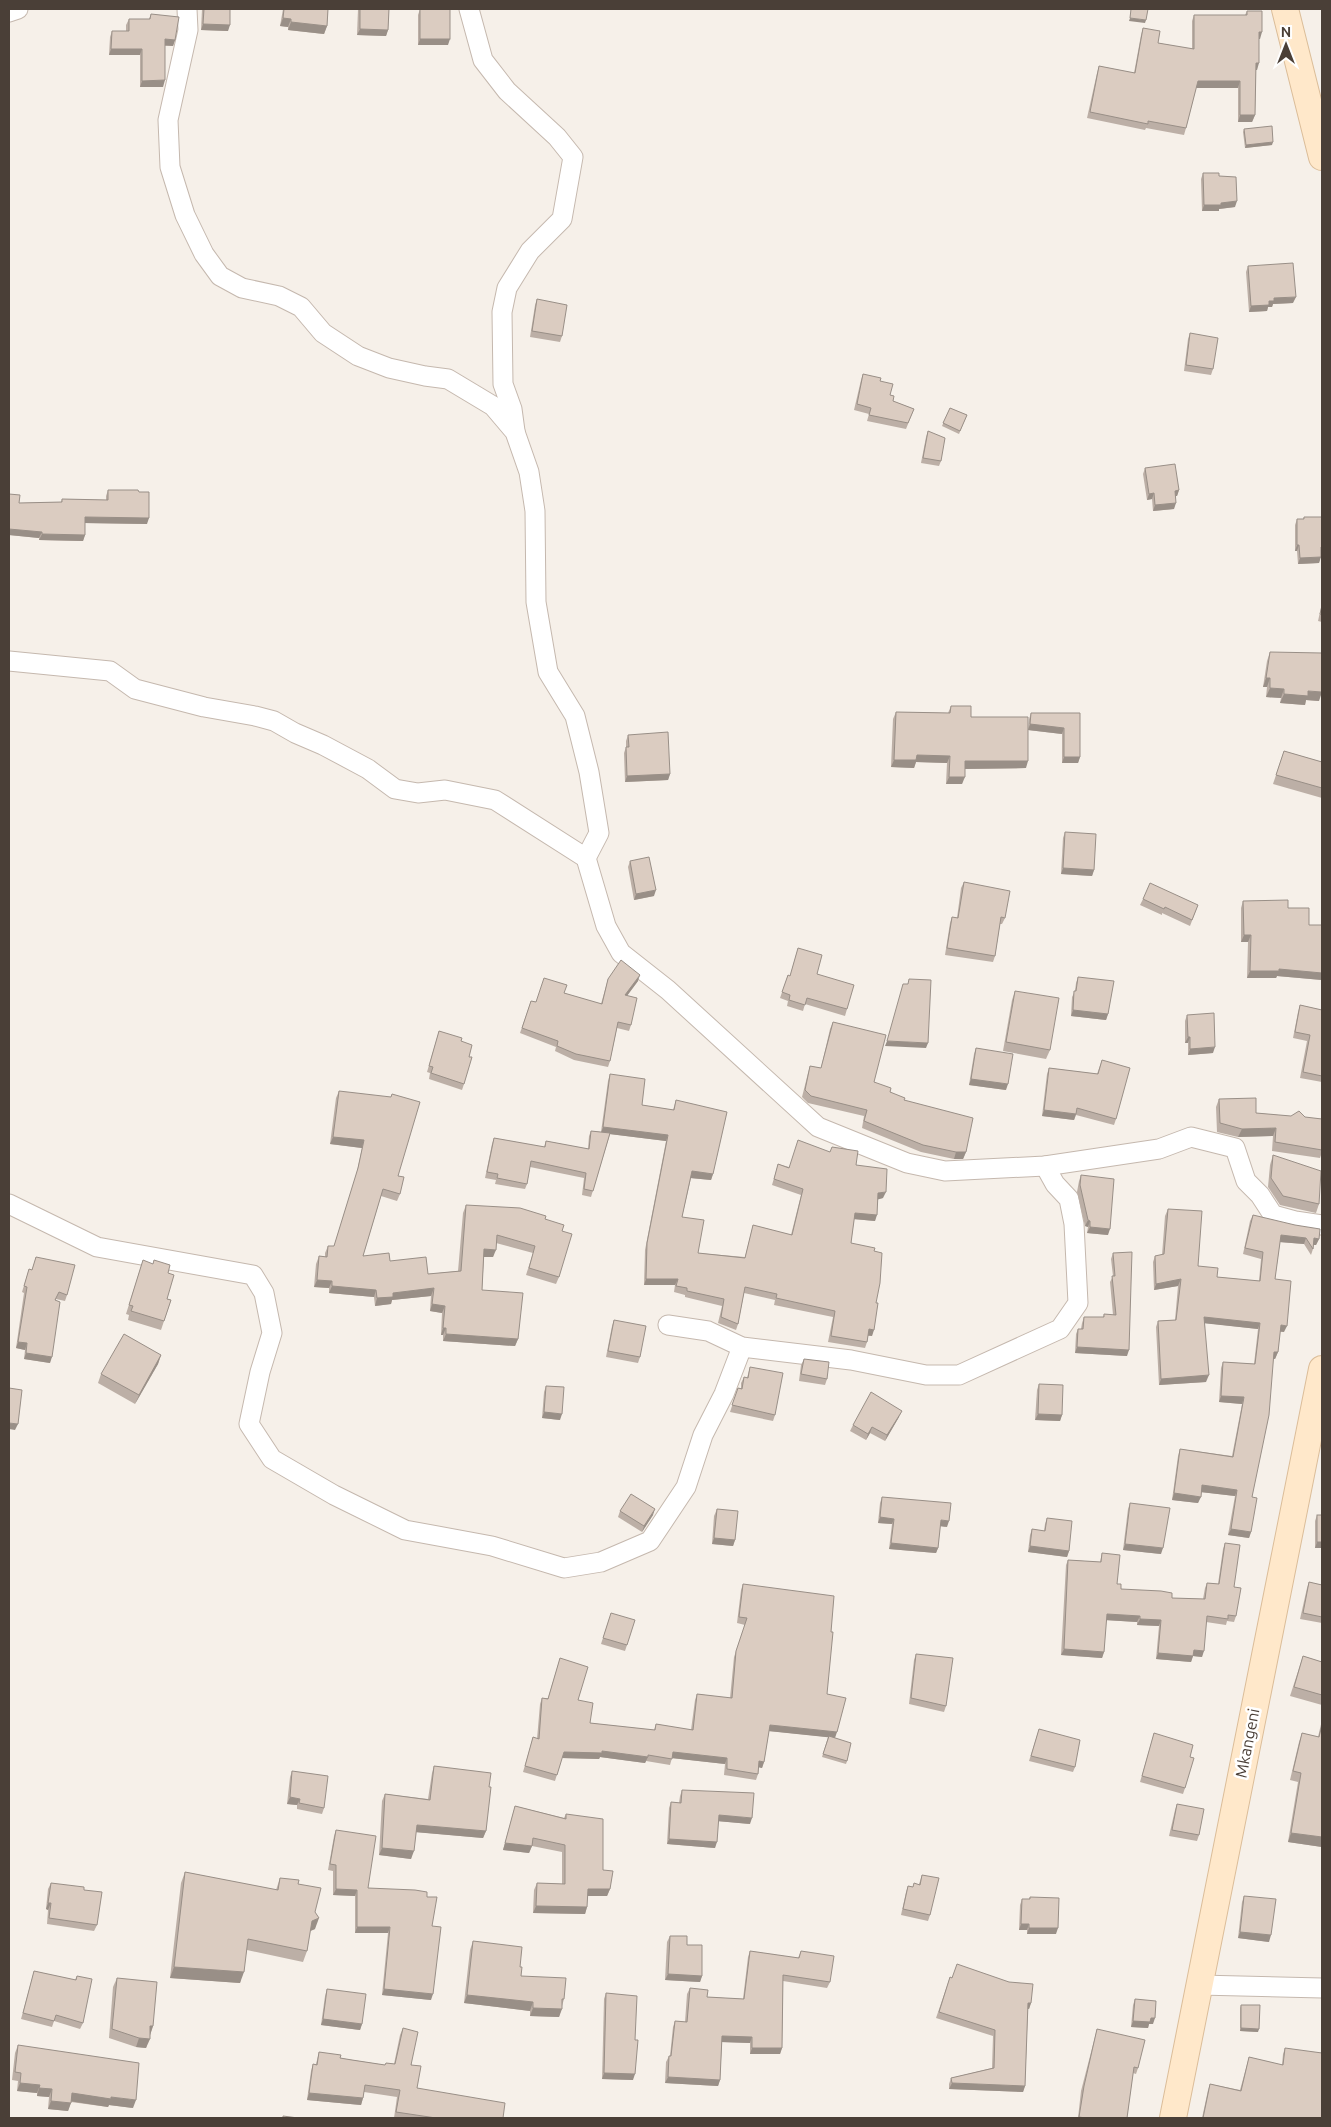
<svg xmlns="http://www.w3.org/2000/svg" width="1331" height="2127" font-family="Ubuntu,sans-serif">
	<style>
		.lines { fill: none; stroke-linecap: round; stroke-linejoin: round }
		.street-casing { stroke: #c5b8ae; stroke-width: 21 }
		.secondary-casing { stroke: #dbbd99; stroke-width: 28 }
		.street { stroke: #fff; stroke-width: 19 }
		.secondary { stroke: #ffe8ca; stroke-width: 26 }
		.wall { fill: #bcafa6 }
		.shaded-wall { fill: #998f87 }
		.building { fill: #dbccc1; stroke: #998f87 }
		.labels { text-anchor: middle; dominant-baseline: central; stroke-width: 5; stroke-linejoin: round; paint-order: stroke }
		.street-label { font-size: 16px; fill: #4a3f37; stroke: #fff }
	</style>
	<rect width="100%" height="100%" fill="#f6f0e9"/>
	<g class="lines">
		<g class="street-casing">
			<g id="street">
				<polyline points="187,9 188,30 168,120 170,167 185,215 204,254 220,276 242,288 279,296 301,307 323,333 358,356 389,368 425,376 448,379 493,406 515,432 529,472 535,511 536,602 548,672 575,716 589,772 599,833 586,858"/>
				<polyline points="469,9 483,60 507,91 557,137 573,157 562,219 530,251 507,288 502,312 503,384 512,409 515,431"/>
				<polyline points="9,12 18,9"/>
				<polyline points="9,661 110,671 135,689 204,707 255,716 274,721 295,733 323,745 368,769 395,789 418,793 445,790 495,800 586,858 606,926 621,953 668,990 818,1127 907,1163 945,1171 1045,1166 1159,1149 1191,1137 1235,1148 1246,1181 1260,1195 1273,1215 1295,1221 1322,1225"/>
				<polyline points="9,1204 97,1247 253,1275 264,1293 272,1333 260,1372 249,1424 272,1459 334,1495 405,1530 492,1546 564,1568 601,1562 650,1541 686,1487 703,1435 724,1394 742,1347"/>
				<polyline points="668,1325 708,1331 742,1347 851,1360 926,1375 959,1375 1060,1329 1078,1303 1074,1224 1069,1199 1055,1184 1045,1166"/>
				<polyline points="1199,1985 1322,1988"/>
			</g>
		</g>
		<g class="secondary-casing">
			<g id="secondary">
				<polyline points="1285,9 1322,157"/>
				<polyline points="1173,2118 1322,1369"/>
			</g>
		</g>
		<use href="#street" class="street"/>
		<use href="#secondary" class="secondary"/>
	</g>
	<g class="wall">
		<polygon points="202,9 230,9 228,31 201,30"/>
		<polygon points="283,9 328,9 327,26 324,34 288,30 288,27 280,26"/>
		<polygon points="358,9 389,9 388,30 386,36 357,35"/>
		<polygon points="420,9 448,45 418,45 418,15"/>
		<polygon points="1247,11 1260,39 1259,39 1257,70 1256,70 1255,115 1252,122 1238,122 1238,88 1196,88 1186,128 1184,135 1146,128 1145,130 1087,118 1097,73 1099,66 1134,73 1141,35 1143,28 1158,43 1192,49 1192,21 1194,15 1245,15"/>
		<polygon points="151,14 175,40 173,46 165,46 163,87 140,87 140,55 109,55 110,37 112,31 126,31 126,25 129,19 149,19"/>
		<polygon points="1244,129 1272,145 1245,148 1243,132"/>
		<polygon points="1203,173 1235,207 1219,209 1219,211 1202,211 1201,179"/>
		<polygon points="1248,266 1293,303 1273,304 1272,307 1268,307 1267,311 1249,312 1246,272"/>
		<polygon points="537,299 562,336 560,342 530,337 535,305"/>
		<polygon points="1190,333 1213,369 1211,375 1184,371 1188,339"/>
		<polygon points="863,374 880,381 890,395 893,401 914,409 906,429 867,421 869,414 854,410 861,380"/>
		<polygon points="950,408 967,415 959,434 942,426"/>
		<polygon points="928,431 941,461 939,466 921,463 926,437"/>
		<polygon points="1145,468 1179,490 1177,496 1175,496 1174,509 1153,511 1152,499 1147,500 1143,474"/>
		<polygon points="108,490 147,524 85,523 85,535 83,541 39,540 39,538 9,535 19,503 61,502 62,499 106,500 106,496"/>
		<polygon points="1304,517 1322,553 1321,553 1319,563 1298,564 1297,551 1295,551 1295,525 1297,519 1303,519"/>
		<polygon points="1322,603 1322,622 1318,621"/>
		<polygon points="1270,652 1319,701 1306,700 1305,705 1280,703 1281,698 1266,697 1267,687 1263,687 1267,661"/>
		<polygon points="951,706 971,717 1026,768 965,769 962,784 946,784 947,763 916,762 914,768 891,767 893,719 896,712 948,713"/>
		<polygon points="1031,713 1080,713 1080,757 1078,763 1062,763 1062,734 1028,730 1029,719"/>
		<polygon points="628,735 670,774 668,780 625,782 624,753 626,747 626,741"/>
		<polygon points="1284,751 1322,762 1322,798 1273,784"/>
		<polygon points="1065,832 1094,870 1092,876 1061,874 1063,838"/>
		<polygon points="630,861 654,896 634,900 628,867"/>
		<polygon points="964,882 1005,918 1002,924 1000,924 995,956 993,962 945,955 950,923 952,917 957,918 961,888"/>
		<polygon points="1143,899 1198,905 1190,926 1162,913 1162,915 1140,905"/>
		<polygon points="1243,901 1288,908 1309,925 1322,925 1322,980 1277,976 1276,978 1247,978 1248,942 1241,942 1241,908"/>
		<polygon points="798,948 817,974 847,1009 845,1016 805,1004 803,1011 787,1006 788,1001 780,998 788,975 790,976"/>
		<polygon points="1078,977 1108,1014 1106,1020 1071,1016 1072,997 1075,991 1076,983"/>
		<polygon points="608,979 638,981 627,996 631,1025 629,1031 617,1028 610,1061 608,1067 574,1060 555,1051 556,1047 520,1033 531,1001 536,1002 564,993 601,1004"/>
		<polygon points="1015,991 1050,1050 1046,1059 1003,1051 1012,1000"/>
		<polygon points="1300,1005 1322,1010 1322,1082 1300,1078 1307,1041 1293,1038 1298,1012"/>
		<polygon points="1187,1015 1213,1053 1188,1055 1188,1043 1185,1043 1185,1021"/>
		<polygon points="833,1022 874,1082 904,1100 966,1152 963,1159 954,1159 921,1152 862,1128 864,1116 808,1103 802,1097 808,1073 810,1066 821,1068 830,1029"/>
		<polygon points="439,1031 461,1041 469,1057 464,1084 462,1090 429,1079 430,1073 427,1072"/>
		<polygon points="976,1048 1006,1090 969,1085 974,1054"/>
		<polygon points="1102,1060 1116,1119 1114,1125 1076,1115 1074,1120 1042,1116 1047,1074 1049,1068 1097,1074"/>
		<polygon points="610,1074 642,1105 673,1110 676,1100 713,1174 711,1180 691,1178 682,1217 698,1253 745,1257 753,1225 791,1235 801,1195 772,1185 778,1164 789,1167 856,1165 883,1198 878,1199 875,1221 854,1219 851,1243 874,1251 876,1303 872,1336 868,1336 867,1342 865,1348 828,1342 833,1317 774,1305 775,1300 744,1293 738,1324 736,1330 718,1323 722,1306 685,1297 685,1295 674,1292 675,1285 644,1285 645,1250 666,1141 610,1134 591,1197 582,1195 584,1178 530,1167 527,1184 525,1189 495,1184 496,1180 485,1178 492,1144 494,1138 544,1147 546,1141 588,1149 589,1136 591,1131 601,1132 608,1081"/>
		<polygon points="339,1091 398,1176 400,1194 397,1201 381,1196 363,1256 390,1261 428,1274 458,1271 463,1213 466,1205 545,1219 562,1231 559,1277 556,1284 526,1275 533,1253 496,1243 493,1257 484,1257 482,1290 518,1339 515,1346 443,1341 443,1335 441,1335 442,1313 430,1311 431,1296 392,1300 391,1304 375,1306 374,1297 329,1293 329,1288 314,1287 316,1264 319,1256 325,1257 325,1253 328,1246 334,1246 356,1176 362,1148 330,1144 336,1098"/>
		<polygon points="1219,1099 1256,1113 1322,1119 1322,1152 1320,1158 1272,1151 1273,1136 1238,1137 1217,1132 1216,1107"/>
		<polygon points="1273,1155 1319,1204 1316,1213 1280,1205 1268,1187 1270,1165"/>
		<polygon points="1081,1175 1108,1235 1087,1233 1088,1227 1085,1226 1077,1192 1079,1181"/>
		<polygon points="1168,1209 1198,1266 1217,1277 1259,1281 1261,1259 1243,1254 1250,1221 1253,1215 1319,1239 1316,1245 1314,1245 1313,1249 1311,1255 1304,1244 1280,1242 1275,1279 1284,1332 1280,1332 1278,1352 1275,1359 1273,1358 1252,1497 1251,1532 1249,1538 1228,1535 1235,1496 1201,1492 1198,1503 1172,1500 1178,1456 1180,1449 1232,1456 1242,1404 1219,1402 1221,1368 1223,1362 1254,1364 1258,1329 1205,1323 1206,1382 1159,1385 1156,1327 1158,1321 1175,1320 1178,1286 1154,1290 1153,1262 1155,1256 1162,1255 1165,1216"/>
		<polygon points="1113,1253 1127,1356 1075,1353 1076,1334 1078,1329 1081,1329 1082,1323 1084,1317 1103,1317 1104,1314 1113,1315 1110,1282 1113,1276 1111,1259"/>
		<polygon points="36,1257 67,1295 65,1301 56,1299 56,1300 50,1363 24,1359 25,1350 16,1348 24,1293 22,1292 29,1269 32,1270"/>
		<polygon points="143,1260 168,1273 167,1299 171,1300 161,1330 128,1320 129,1315 126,1314"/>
		<polygon points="614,1320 640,1357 638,1363 606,1357 612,1326"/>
		<polygon points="161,1355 158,1364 135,1404 98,1383 101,1374"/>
		<polygon points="804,1359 827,1379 825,1385 799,1381 801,1365"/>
		<polygon points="750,1367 775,1415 773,1421 730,1412 738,1388 741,1388 741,1383 744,1377 747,1378"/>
		<polygon points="1039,1384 1062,1415 1060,1421 1035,1420 1037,1390"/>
		<polygon points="546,1386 560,1420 542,1418 544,1392"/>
		<polygon points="899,1417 885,1441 870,1433 866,1440 850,1431 853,1425"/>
		<polygon points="882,1497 947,1527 940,1526 938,1548 936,1553 889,1549 892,1524 878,1523 880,1503"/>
		<polygon points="1130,1503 1161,1554 1123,1550 1128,1509"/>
		<polygon points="717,1509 735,1540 733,1546 712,1544 714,1516"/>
		<polygon points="620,1511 653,1515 642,1532 618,1517"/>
		<polygon points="1317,1515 1322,1515 1322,1548 1315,1548 1315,1521"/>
		<polygon points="1047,1518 1069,1551 1067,1557 1028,1552 1030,1535 1032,1529 1044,1531 1045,1524"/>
		<polygon points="1225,1543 1234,1587 1236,1616 1234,1622 1227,1621 1226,1625 1206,1622 1202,1657 1193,1656 1191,1662 1156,1659 1159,1626 1137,1625 1137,1622 1106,1620 1104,1652 1102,1658 1061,1655 1066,1565 1068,1560 1100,1562 1102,1553 1117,1584 1121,1589 1172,1598 1203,1599 1205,1588 1207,1583 1218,1584 1223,1549"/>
		<polygon points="1309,1582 1322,1585 1322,1623 1300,1619 1307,1588"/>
		<polygon points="743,1584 827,1694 835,1738 847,1761 846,1764 822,1757 828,1737 769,1731 764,1762 762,1768 759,1767 758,1774 756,1780 724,1775 725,1764 672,1758 670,1765 646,1761 645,1763 600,1757 599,1759 562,1758 555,1781 523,1772 533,1737 537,1739 540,1704 542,1698 548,1698 560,1658 578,1700 590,1723 654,1730 656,1724 691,1730 695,1700 697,1694 730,1698 734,1657 745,1625 737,1623 741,1590"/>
		<polygon points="609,1619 627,1645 625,1651 601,1644"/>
		<polygon points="916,1654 946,1706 944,1712 909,1704 914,1660"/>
		<polygon points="1303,1656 1322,1662 1322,1705 1290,1696"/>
		<polygon points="1322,1720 1322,1847 1288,1842 1298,1782 1290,1780 1299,1742 1302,1733 1318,1737"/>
		<polygon points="1039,1729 1075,1767 1073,1772 1029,1761"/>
		<polygon points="1154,1733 1190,1757 1185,1788 1183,1794 1140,1782"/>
		<polygon points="434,1766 489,1787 486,1831 483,1838 416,1832 411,1859 379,1855 382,1801 385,1794 428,1799 432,1773"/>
		<polygon points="292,1771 324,1808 322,1814 297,1809 297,1805 287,1804 290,1777"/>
		<polygon points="682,1790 750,1824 718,1821 715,1848 667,1844 669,1808 671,1802 679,1803 680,1796"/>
		<polygon points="1177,1804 1199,1835 1197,1841 1169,1836 1175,1810"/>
		<polygon points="515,1806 564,1818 566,1814 603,1870 610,1889 607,1896 587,1896 587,1907 585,1914 533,1913 534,1890 537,1883 562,1884 562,1852 532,1846 529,1853 503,1850"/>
		<polygon points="336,1830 368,1888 427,1897 432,1926 431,2000 382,1995 388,1933 355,1933 355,1896 333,1895 333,1871 328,1870 334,1836"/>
		<polygon points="185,1872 276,1890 280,1878 298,1884 315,1912 315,1929 310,1931 307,1951 303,1962 247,1950 240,1983 170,1978 181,1883"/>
		<polygon points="922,1875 930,1915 928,1921 901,1915 906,1892 908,1886 913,1887 919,1884"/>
		<polygon points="51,1883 84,1890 97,1925 94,1931 47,1924 48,1910 46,1909 48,1889"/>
		<polygon points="1244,1896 1269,1942 1238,1938 1242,1902"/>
		<polygon points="1030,1897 1056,1934 1027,1934 1027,1930 1019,1930 1020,1905 1022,1899 1029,1899"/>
		<polygon points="670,1936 687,1945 702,1976 700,1982 665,1980 667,1942"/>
		<polygon points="473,1941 520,1967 521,1976 564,1999 559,2017 530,2016 530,2011 464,2003 470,1950"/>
		<polygon points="750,1951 798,1958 801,1951 830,1982 827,1988 783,1981 782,2048 780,2054 750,2054 750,2043 722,2042 720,2080 718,2086 665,2083 666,2062 669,2056 670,2056 673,2027 675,2021 685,2022 687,1994 690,1988 707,1997 743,1999 748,1957"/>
		<polygon points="34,1971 75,1980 77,1976 83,2023 80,2029 54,2021 52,2027 21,2019"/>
		<polygon points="950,1977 1031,2003 1029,2009 1028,2009 1025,2086 1023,2092 949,2089 949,2084 951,2078 992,2068 993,2036 936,2018"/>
		<polygon points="117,1978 153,2026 146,2048 136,2047 109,2038 113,1987"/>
		<polygon points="327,1989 362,2024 360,2030 321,2025 325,1996"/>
		<polygon points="606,1993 633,2080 602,2079 604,1999"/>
		<polygon points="1135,1999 1153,2024 1149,2024 1148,2028 1131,2027 1133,2005"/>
		<polygon points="1241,2005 1258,2032 1240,2031 1240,2008"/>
		<polygon points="403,2028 417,2088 503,2118 394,2118 397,2097 364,2092 363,2098 361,2105 307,2100 311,2071 313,2064 316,2064 319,2052 340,2058 385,2065 386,2063 394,2064 400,2035"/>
		<polygon points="1097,2029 1138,2068 1136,2074 1133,2073 1127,2118 1078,2118 1081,2091"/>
		<polygon points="18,2045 133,2108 109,2105 108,2107 71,2102 68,2111 48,2109 49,2097 37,2096 37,2093 17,2091 18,2081 12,2080 15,2053"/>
		<polygon points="1285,2048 1322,2118 1202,2118 1208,2090 1210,2084 1240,2090 1249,2057 1282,2065 1283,2054"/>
	</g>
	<g class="shaded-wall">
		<polygon points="283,18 291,19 288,27 280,26"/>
		<polygon points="1130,18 1146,20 1145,23 1129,21"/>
		<polygon points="291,22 327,26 324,34 288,30"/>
		<polygon points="203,24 230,25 228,31 201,30"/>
		<polygon points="360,29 388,30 386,36 357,35"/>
		<polygon points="1259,32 1262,32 1260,39 1256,39"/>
		<polygon points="165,39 175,40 173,46 163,45"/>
		<polygon points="420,39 450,39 448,45 418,45"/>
		<polygon points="111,49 142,49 140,55 109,55"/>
		<polygon points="1256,63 1259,63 1257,70 1254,70"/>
		<polygon points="165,80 163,87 140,87 142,81"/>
		<polygon points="1198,81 1240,81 1238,88 1195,88"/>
		<polygon points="1240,115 1255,115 1252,122 1238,122"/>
		<polygon points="1273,142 1272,145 1245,148 1246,145"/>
		<polygon points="1237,201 1235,207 1219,209 1219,211 1202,211 1204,205"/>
		<polygon points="1296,297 1293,303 1273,304 1272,307 1268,307 1267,311 1249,312 1251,306 1269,301 1274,298"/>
		<polygon points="1179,490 1177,496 1173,496 1175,491"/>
		<polygon points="1154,493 1152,499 1147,500 1149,494"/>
		<polygon points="1176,503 1174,509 1153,511 1155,505"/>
		<polygon points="85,517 149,518 147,524 83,523"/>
		<polygon points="9,529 42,532 39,538 9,535"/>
		<polygon points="42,534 85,535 83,541 39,540"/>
		<polygon points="1297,545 1299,545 1297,551 1295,551"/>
		<polygon points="1321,557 1319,563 1298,564 1300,558"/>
		<polygon points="1266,678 1270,678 1267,687 1263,687"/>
		<polygon points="1270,688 1284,689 1281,698 1266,697"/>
		<polygon points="1308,691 1322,692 1319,701 1306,700 1305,705 1280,703 1284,694"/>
		<polygon points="1030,724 1064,728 1062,734 1028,730"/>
		<polygon points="917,755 950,756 947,763 916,762 914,768 891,767 894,760"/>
		<polygon points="1064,757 1080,757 1078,763 1062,763"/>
		<polygon points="965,761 1028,761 1026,768 962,769"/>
		<polygon points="670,774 668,780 625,782 627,776"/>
		<polygon points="949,777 965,777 962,784 946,784"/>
		<polygon points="1063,868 1094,870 1092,876 1061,874"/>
		<polygon points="656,890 654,896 634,900 636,894"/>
		<polygon points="1244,935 1251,935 1248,942 1241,942"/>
		<polygon points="1279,969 1322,973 1322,980 1277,976 1276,978 1247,978 1250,971"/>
		<polygon points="640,975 638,981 623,1001 625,995"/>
		<polygon points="1073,1010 1108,1014 1106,1020 1071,1016"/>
		<polygon points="1188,1037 1190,1037 1188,1043 1185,1043"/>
		<polygon points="887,1041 928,1043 926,1048 885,1046"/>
		<polygon points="1215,1047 1213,1053 1188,1055 1190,1049"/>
		<polygon points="971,1079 1008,1084 1006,1090 969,1085"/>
		<polygon points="1044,1110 1076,1114 1074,1120 1042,1116"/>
		<polygon points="603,1127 668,1135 666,1141 601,1133"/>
		<polygon points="1276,1128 1273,1136 1238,1137 1242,1129"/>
		<polygon points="333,1137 364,1140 362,1148 330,1144"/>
		<polygon points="956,1152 966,1152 963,1159 954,1159"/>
		<polygon points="692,1171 713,1174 711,1180 690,1178"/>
		<polygon points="886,1192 883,1198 876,1200 878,1193"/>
		<polygon points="855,1213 877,1215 875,1221 853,1219"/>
		<polygon points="1088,1220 1090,1221 1088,1227 1085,1226"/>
		<polygon points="1090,1227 1110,1229 1108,1235 1087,1233"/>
		<polygon points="1281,1235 1306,1238 1304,1244 1279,1242"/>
		<polygon points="1314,1238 1319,1239 1316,1245 1312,1245"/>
		<polygon points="484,1249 496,1250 493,1257 482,1257"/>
		<polygon points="646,1279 678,1279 675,1285 644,1285"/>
		<polygon points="1181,1279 1178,1286 1154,1290 1156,1284"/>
		<polygon points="317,1280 332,1281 329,1288 314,1287"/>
		<polygon points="332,1286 376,1290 374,1297 329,1293"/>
		<polygon points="434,1288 431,1296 392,1300 391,1304 375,1306 377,1298 393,1293"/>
		<polygon points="432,1304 445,1306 442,1313 430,1311"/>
		<polygon points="1204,1317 1260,1323 1258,1329 1202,1323"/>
		<polygon points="1281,1325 1287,1326 1284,1332 1279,1331"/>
		<polygon points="443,1328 446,1328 443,1335 441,1335"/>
		<polygon points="869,1329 874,1330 872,1336 867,1335"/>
		<polygon points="446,1334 518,1339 515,1346 443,1341"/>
		<polygon points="18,1342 27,1343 25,1350 16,1348"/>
		<polygon points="1077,1347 1129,1350 1127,1356 1075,1353"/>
		<polygon points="1274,1352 1278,1352 1275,1359 1271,1358"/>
		<polygon points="26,1353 52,1357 50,1363 24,1359"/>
		<polygon points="161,1355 158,1364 135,1404 139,1395"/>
		<polygon points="1209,1375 1206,1382 1159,1385 1161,1379"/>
		<polygon points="1221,1396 1244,1397 1242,1404 1219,1402"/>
		<polygon points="902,1411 899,1417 885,1441 887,1435"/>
		<polygon points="544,1412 562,1414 560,1420 542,1418"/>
		<polygon points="1038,1414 1062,1415 1060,1421 1035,1420"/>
		<polygon points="9,1423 18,1424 15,1430 9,1429"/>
		<polygon points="872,1427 870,1433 866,1440 868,1434"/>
		<polygon points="1202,1485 1237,1490 1235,1496 1200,1492"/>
		<polygon points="1174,1493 1201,1497 1198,1503 1172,1500"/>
		<polygon points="655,1509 653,1515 642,1532 644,1526"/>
		<polygon points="880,1517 894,1519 892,1524 878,1523"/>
		<polygon points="941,1520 949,1521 947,1527 939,1526"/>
		<polygon points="1231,1529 1251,1532 1249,1538 1228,1535"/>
		<polygon points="714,1538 735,1540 733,1546 712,1544"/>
		<polygon points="1317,1542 1322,1542 1322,1548 1315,1548"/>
		<polygon points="891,1543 938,1548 936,1553 889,1549"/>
		<polygon points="1125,1544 1163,1548 1161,1554 1123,1550"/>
		<polygon points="1030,1546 1069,1551 1067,1557 1028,1552"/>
		<polygon points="1107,1614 1140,1616 1137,1622 1104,1620"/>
		<polygon points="1140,1619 1161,1620 1159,1626 1137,1625"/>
		<polygon points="1064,1649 1104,1652 1102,1658 1061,1655"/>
		<polygon points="1194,1650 1204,1651 1202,1657 1193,1656 1191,1662 1156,1659 1158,1653"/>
		<polygon points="770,1725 837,1732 835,1738 768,1731"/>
		<polygon points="602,1751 648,1757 645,1763 600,1757 599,1759 562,1758 564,1752"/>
		<polygon points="673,1752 727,1758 725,1764 671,1758"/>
		<polygon points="759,1761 764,1762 762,1768 757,1767"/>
		<polygon points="290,1797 300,1799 297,1805 287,1804"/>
		<polygon points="719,1815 752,1818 750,1824 716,1821"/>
		<polygon points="417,1825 486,1831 483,1838 414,1832"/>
		<polygon points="1291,1833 1322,1837 1322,1847 1288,1842"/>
		<polygon points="669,1839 717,1842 715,1848 667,1844"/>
		<polygon points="505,1843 532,1846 529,1853 503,1850"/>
		<polygon points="382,1848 414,1851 411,1859 379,1855"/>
		<polygon points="336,1889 357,1890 355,1896 333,1895"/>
		<polygon points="588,1889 610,1889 607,1896 585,1896"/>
		<polygon points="48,1903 51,1903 48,1910 46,1909"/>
		<polygon points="536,1906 587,1907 585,1914 533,1913"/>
		<polygon points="319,1918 315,1929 308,1932 312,1921"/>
		<polygon points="1021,1924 1029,1924 1027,1930 1019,1930"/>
		<polygon points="357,1927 390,1927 388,1933 355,1933"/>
		<polygon points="1029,1928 1058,1928 1056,1934 1027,1934"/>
		<polygon points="1240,1932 1271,1935 1269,1942 1238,1938"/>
		<polygon points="174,1967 244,1972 240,1983 170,1978"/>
		<polygon points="668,1974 702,1976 700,1982 665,1980"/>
		<polygon points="384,1989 433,1994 431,2000 382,1995"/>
		<polygon points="467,1995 533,2002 530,2011 464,2003"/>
		<polygon points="1028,2003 1031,2003 1029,2009 1026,2008"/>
		<polygon points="533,2008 562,2009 559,2017 530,2016"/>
		<polygon points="1151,2018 1155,2018 1153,2024 1149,2024 1148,2028 1131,2027 1133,2021"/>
		<polygon points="323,2019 362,2024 360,2030 321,2025"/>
		<polygon points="150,2026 153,2026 150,2035"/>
		<polygon points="1241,2028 1259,2029 1258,2032 1240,2031"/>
		<polygon points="722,2036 752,2037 750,2043 720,2042"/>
		<polygon points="139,2038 150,2039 146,2048 136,2047"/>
		<polygon points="752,2048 782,2048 780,2054 750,2054"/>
		<polygon points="604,2073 635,2074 633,2080 602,2079"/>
		<polygon points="668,2077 720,2080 718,2086 665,2083"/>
		<polygon points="20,2083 40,2085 37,2093 17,2091"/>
		<polygon points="952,2083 1025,2086 1023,2092 949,2089"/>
		<polygon points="39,2088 52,2089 49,2097 37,2096"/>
		<polygon points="72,2093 111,2097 136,2100 133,2108 109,2105 108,2107 69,2101"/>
		<polygon points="309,2093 363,2098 361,2105 307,2100"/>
		<polygon points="51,2101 71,2103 68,2111 48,2109"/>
	</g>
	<g class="building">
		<polygon points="204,9 230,9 230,25 203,24"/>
		<polygon points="284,9 328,9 327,26 291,22 291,19 283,18"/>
		<polygon points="360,9 389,9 388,30 360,29"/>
		<rect x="420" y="9" width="30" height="30"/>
		<polygon points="1131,9 1148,9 1146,20 1130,18"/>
		<polygon points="1247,11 1262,11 1262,32 1259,32 1259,63 1256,63 1255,115 1240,115 1240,81 1198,81 1186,128 1148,121 1148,124 1090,112 1099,66 1135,73 1143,28 1160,31 1158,43 1194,49 1194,15 1247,15"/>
		<polygon points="151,14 179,17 175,40 165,39 165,80 142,81 142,49 111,49 112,31 129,31 129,19 150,19"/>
		<polygon points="1272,126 1273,142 1246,145 1244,129"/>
		<polygon points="1203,173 1219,173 1219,176 1236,177 1237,201 1221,203 1221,205 1204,205"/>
		<polygon points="1293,263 1296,297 1274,298 1274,301 1269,301 1269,305 1251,306 1248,266"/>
		<polygon points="537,299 567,305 562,336 532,331"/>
		<polygon points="1190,333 1218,338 1213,369 1186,365"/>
		<polygon points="863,374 881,378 880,381 893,384 890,395 894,396 893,401 914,409 908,423 869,415 871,408 857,404"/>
		<polygon points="950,408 967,415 960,431 943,423"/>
		<polygon points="928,431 945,438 941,461 923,458"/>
		<polygon points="1175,464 1179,490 1175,491 1176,503 1155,505 1154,493 1149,494 1145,468"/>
		<polygon points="108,490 138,490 139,492 149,492 149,518 85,517 85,535 42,534 42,532 9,529 9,494 20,495 19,503 62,502 62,499 108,500"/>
		<polygon points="1304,517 1322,517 1322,547 1321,547 1321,557 1300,558 1299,545 1297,545 1297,519 1304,519"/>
		<polygon points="1322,606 1322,615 1320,614"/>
		<polygon points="1270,652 1322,653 1322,692 1308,691 1308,696 1284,694 1284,689 1270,688 1270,678 1266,678"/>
		<polygon points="951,706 971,706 971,717 1028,717 1028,761 965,761 965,777 949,777 950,756 917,755 916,760 894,760 896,712 950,713"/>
		<polygon points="1031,713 1080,713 1080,757 1064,757 1064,728 1030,724"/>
		<polygon points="668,732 670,774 627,776 626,747 629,747 628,735"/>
		<polygon points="1284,751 1322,762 1322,788 1276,775"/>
		<polygon points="1065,832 1096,834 1094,870 1063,868"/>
		<polygon points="649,857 656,890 636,894 630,861"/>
		<polygon points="964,882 1010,891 1005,918 1001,917 995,956 947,948 952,917 958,918"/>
		<polygon points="1150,883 1198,905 1192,920 1165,907 1164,909 1143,899"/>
		<polygon points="1288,900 1288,908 1309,908 1309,925 1322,925 1322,973 1279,969 1279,971 1250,971 1251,935 1244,935 1243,901"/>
		<polygon points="798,948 822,955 817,974 854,985 847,1009 807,998 805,1005 789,1000 790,995 782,992 788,975 790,976"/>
		<polygon points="621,960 640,975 625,995 637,998 631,1025 618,1022 610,1061 576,1054 557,1046 558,1041 522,1028 531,1001 536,1002 544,978 567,985 564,993 602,1004 608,979"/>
		<polygon points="1078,977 1114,981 1108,1014 1073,1010 1074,991 1076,991"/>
		<polygon points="909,979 931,980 928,1043 887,1041 903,984 908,984"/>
		<polygon points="1015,991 1059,998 1050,1050 1006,1042"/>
		<polygon points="1300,1005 1322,1010 1322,1076 1303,1072 1310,1035 1295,1032"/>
		<polygon points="1214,1013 1215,1047 1190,1049 1190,1037 1188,1037 1187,1015"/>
		<polygon points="833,1022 886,1035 874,1082 891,1088 890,1092 905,1098 904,1100 973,1118 966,1152 956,1152 923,1145 864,1121 867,1110 811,1096 805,1090 810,1066 821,1068"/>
		<polygon points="439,1031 462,1038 461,1041 472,1045 469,1057 472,1057 464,1084 431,1073 433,1067 429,1066"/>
		<polygon points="976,1048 1013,1054 1008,1084 971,1079"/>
		<polygon points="1102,1060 1130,1068 1116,1119 1077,1108 1076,1114 1044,1110 1049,1068 1098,1074"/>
		<polygon points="610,1074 645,1079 642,1105 674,1110 676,1100 727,1112 713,1174 692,1171 682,1217 704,1220 698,1253 745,1258 753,1225 792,1235 803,1189 774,1179 778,1164 789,1168 798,1140 830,1152 832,1147 858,1151 856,1165 887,1169 886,1192 878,1193 877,1215 855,1213 851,1243 875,1248 874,1251 882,1253 880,1283 876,1303 878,1303 874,1330 869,1329 867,1342 831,1336 835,1311 776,1298 777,1294 745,1287 738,1324 721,1317 724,1299 687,1291 687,1288 676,1286 678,1279 646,1279 647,1243 668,1135 603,1127"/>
		<polygon points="339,1091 391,1097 392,1094 420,1102 398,1176 404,1177 400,1194 383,1189 363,1256 389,1253 390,1261 426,1257 428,1274 461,1271 466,1205 520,1208 546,1216 545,1219 564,1225 562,1231 572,1234 559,1277 529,1268 535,1246 497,1235 496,1250 484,1249 482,1290 523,1293 518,1339 446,1334 446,1328 443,1328 445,1306 432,1304 434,1288 393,1293 393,1297 377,1298 376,1290 332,1286 332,1281 317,1280 319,1256 327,1257 328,1246 334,1246 358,1168 364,1140 333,1137"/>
		<polygon points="1256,1098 1256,1113 1291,1116 1299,1111 1305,1117 1322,1119 1322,1150 1275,1142 1276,1128 1242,1129 1220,1123 1219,1099"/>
		<polygon points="591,1131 610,1133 593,1191 584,1189 586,1173 531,1161 527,1184 497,1178 498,1174 487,1172 494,1138 545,1147 546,1141 589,1149"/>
		<polygon points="1273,1155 1321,1171 1319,1204 1283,1196 1271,1178"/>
		<polygon points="1081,1175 1114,1179 1110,1229 1090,1227 1090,1221 1088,1220 1080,1185"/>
		<polygon points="1168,1209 1202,1211 1198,1266 1218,1268 1217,1277 1260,1281 1263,1252 1245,1248 1253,1215 1295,1225 1320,1229 1319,1239 1314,1238 1313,1249 1306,1238 1281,1235 1275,1279 1291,1281 1287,1326 1281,1325 1278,1352 1274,1352 1269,1415 1252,1497 1257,1498 1251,1532 1231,1529 1237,1490 1202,1485 1201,1497 1174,1493 1180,1449 1233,1457 1244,1397 1221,1396 1223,1362 1255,1364 1260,1323 1204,1317 1209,1375 1161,1379 1158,1321 1176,1320 1181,1279 1156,1284 1155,1256 1164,1254"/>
		<polygon points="1132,1252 1129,1350 1077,1347 1078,1329 1083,1329 1084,1317 1104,1317 1104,1314 1116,1315 1112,1276 1115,1276 1113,1253"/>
		<polygon points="36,1257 75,1265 67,1295 59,1292 55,1300 60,1302 52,1357 26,1353 27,1343 18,1342 27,1287 24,1286 29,1269 32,1270"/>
		<polygon points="143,1260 153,1264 154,1260 170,1265 168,1273 174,1275 167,1299 171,1300 164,1321 131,1311 133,1306 129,1305"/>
		<polygon points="614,1320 646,1326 640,1357 608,1351"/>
		<polygon points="124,1334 161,1355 139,1395 101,1374"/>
		<polygon points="804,1359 829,1362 827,1379 801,1374"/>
		<polygon points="750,1367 783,1373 775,1415 732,1405 738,1388 742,1389 744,1377 748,1378"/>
		<polygon points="1039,1384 1063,1385 1062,1415 1038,1414"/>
		<polygon points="546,1386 564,1387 562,1414 544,1412"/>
		<polygon points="9,1388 22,1390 18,1424 9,1423"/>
		<polygon points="871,1392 902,1411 887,1435 872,1427 868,1434 853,1425"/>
		<polygon points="631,1494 655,1509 644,1526 620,1511"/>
		<polygon points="882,1497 951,1503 949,1521 941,1520 938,1548 891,1543 894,1519 880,1517"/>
		<polygon points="1130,1503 1170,1508 1163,1548 1125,1544"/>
		<polygon points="717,1509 738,1511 735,1540 714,1538"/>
		<rect x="1317" y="1515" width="5" height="27"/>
		<polygon points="1047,1518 1072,1521 1069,1551 1030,1546 1032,1529 1045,1531"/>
		<polygon points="1225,1543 1240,1545 1234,1587 1241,1588 1236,1616 1228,1615 1228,1619 1207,1616 1204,1651 1194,1650 1193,1656 1158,1653 1161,1620 1140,1619 1140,1616 1107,1614 1104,1652 1064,1649 1068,1560 1101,1562 1102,1553 1120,1555 1117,1584 1121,1584 1121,1589 1161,1591 1172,1593 1172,1598 1205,1599 1207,1583 1219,1584"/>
		<polygon points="1309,1582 1322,1585 1322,1617 1303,1613"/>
		<polygon points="743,1584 834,1596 831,1632 833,1632 827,1694 846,1698 837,1732 770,1725 764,1762 759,1761 758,1774 727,1769 727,1758 673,1752 672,1759 648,1755 648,1757 602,1751 602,1753 564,1752 557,1775 525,1766 533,1737 539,1739 542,1698 548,1699 560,1658 588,1667 578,1700 593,1703 590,1723 655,1730 656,1724 693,1730 697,1694 732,1698 736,1651 747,1618 739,1617"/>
		<polygon points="611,1613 635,1620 627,1645 603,1638"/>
		<polygon points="916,1654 953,1658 946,1706 911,1698"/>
		<polygon points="1303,1656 1322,1662 1322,1695 1294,1687"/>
		<polygon points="1322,1725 1322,1837 1291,1833 1301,1773 1293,1771 1302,1733 1319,1737"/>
		<polygon points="1039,1729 1080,1740 1075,1767 1031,1756"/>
		<polygon points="1154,1733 1193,1745 1190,1757 1194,1758 1185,1788 1142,1776"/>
		<polygon points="829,1736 851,1743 847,1761 823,1754"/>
		<polygon points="434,1766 491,1773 489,1787 491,1787 486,1831 417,1825 414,1851 382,1848 385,1794 430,1800"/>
		<polygon points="292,1771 328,1776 324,1808 299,1803 300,1799 290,1797"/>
		<polygon points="682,1790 754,1793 752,1818 719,1815 717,1842 669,1839 671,1802 681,1803"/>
		<polygon points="1177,1804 1204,1809 1199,1835 1172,1830"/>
		<polygon points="515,1806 566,1819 566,1814 603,1819 603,1870 613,1871 610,1889 588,1889 587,1907 536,1906 537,1883 565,1884 565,1845 533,1838 532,1846 505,1843"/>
		<polygon points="336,1830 376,1836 368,1888 415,1890 427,1892 427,1897 437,1897 432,1926 441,1927 433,1994 384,1989 390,1927 357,1927 357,1890 336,1889 336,1865 330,1864"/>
		<polygon points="185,1872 278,1890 280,1878 299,1880 298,1884 321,1888 315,1912 319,1918 312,1921 307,1951 248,1939 244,1972 174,1967"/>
		<polygon points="922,1875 939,1878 930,1915 903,1909 908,1886 913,1887 914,1883 920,1885"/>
		<polygon points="51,1883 84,1887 84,1890 102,1892 97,1925 49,1918 51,1903 48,1903"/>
		<polygon points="1244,1896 1276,1899 1271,1935 1240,1932"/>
		<polygon points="1030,1897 1059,1898 1058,1928 1029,1928 1029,1924 1021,1924 1022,1899 1030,1899"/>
		<polygon points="670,1936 687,1936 687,1945 702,1945 702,1976 668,1974"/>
		<polygon points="473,1941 522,1947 520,1967 522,1967 521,1976 566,1978 564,1999 562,1999 562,2009 533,2008 533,2002 467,1995"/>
		<polygon points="750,1951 799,1958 801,1951 834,1956 830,1982 783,1975 782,2048 752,2048 752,2037 722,2036 720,2080 668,2077 669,2056 671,2056 675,2021 687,2022 690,1988 708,1990 707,1997 744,1999"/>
		<polygon points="957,1964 1009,1982 1033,1984 1031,2003 1028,2003 1025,2086 952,2083 951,2078 994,2068 995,2030 939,2012 950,1977 952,1978"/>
		<polygon points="34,1971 76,1980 77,1976 92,1979 83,2023 56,2015 54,2021 23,2013"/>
		<polygon points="117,1978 157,1982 153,2026 150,2026 150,2039 139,2038 112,2029"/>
		<polygon points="327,1989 366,1994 362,2024 323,2019"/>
		<polygon points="606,1993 637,1996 635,2040 638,2040 635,2074 604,2073"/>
		<polygon points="1135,1999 1156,2001 1155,2018 1151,2018 1150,2022 1133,2021"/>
		<polygon points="1241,2005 1260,2005 1259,2029 1241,2028"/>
		<polygon points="403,2028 418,2032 411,2065 421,2066 417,2088 505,2103 503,2118 436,2118 396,2112 400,2090 365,2085 363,2098 309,2093 313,2064 317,2065 319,2052 341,2055 340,2058 352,2060 385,2065 386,2063 395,2064"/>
		<polygon points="1097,2029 1145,2040 1138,2068 1134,2067 1127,2118 1085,2118 1079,2117 1084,2086"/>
		<polygon points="18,2045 139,2063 136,2100 111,2097 111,2099 72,2093 71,2103 51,2101 52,2089 39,2088 40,2085 20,2083 21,2073 15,2072"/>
		<polygon points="1285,2048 1322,2053 1322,2118 1203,2118 1210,2084 1241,2091 1249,2057 1283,2065"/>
		<polygon points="283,2116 298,2118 283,2118"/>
	</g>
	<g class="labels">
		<g class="street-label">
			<text transform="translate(1247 1743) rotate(-79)">Mkangeni</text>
		</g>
	</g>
	<rect width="1331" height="2127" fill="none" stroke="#4a3f37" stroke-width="20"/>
	<g transform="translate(1286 45)" stroke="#ffffff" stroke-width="4" paint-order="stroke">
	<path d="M0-4L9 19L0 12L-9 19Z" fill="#4a3f37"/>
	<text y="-8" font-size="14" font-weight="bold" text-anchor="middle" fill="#4a3f37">N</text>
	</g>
</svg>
